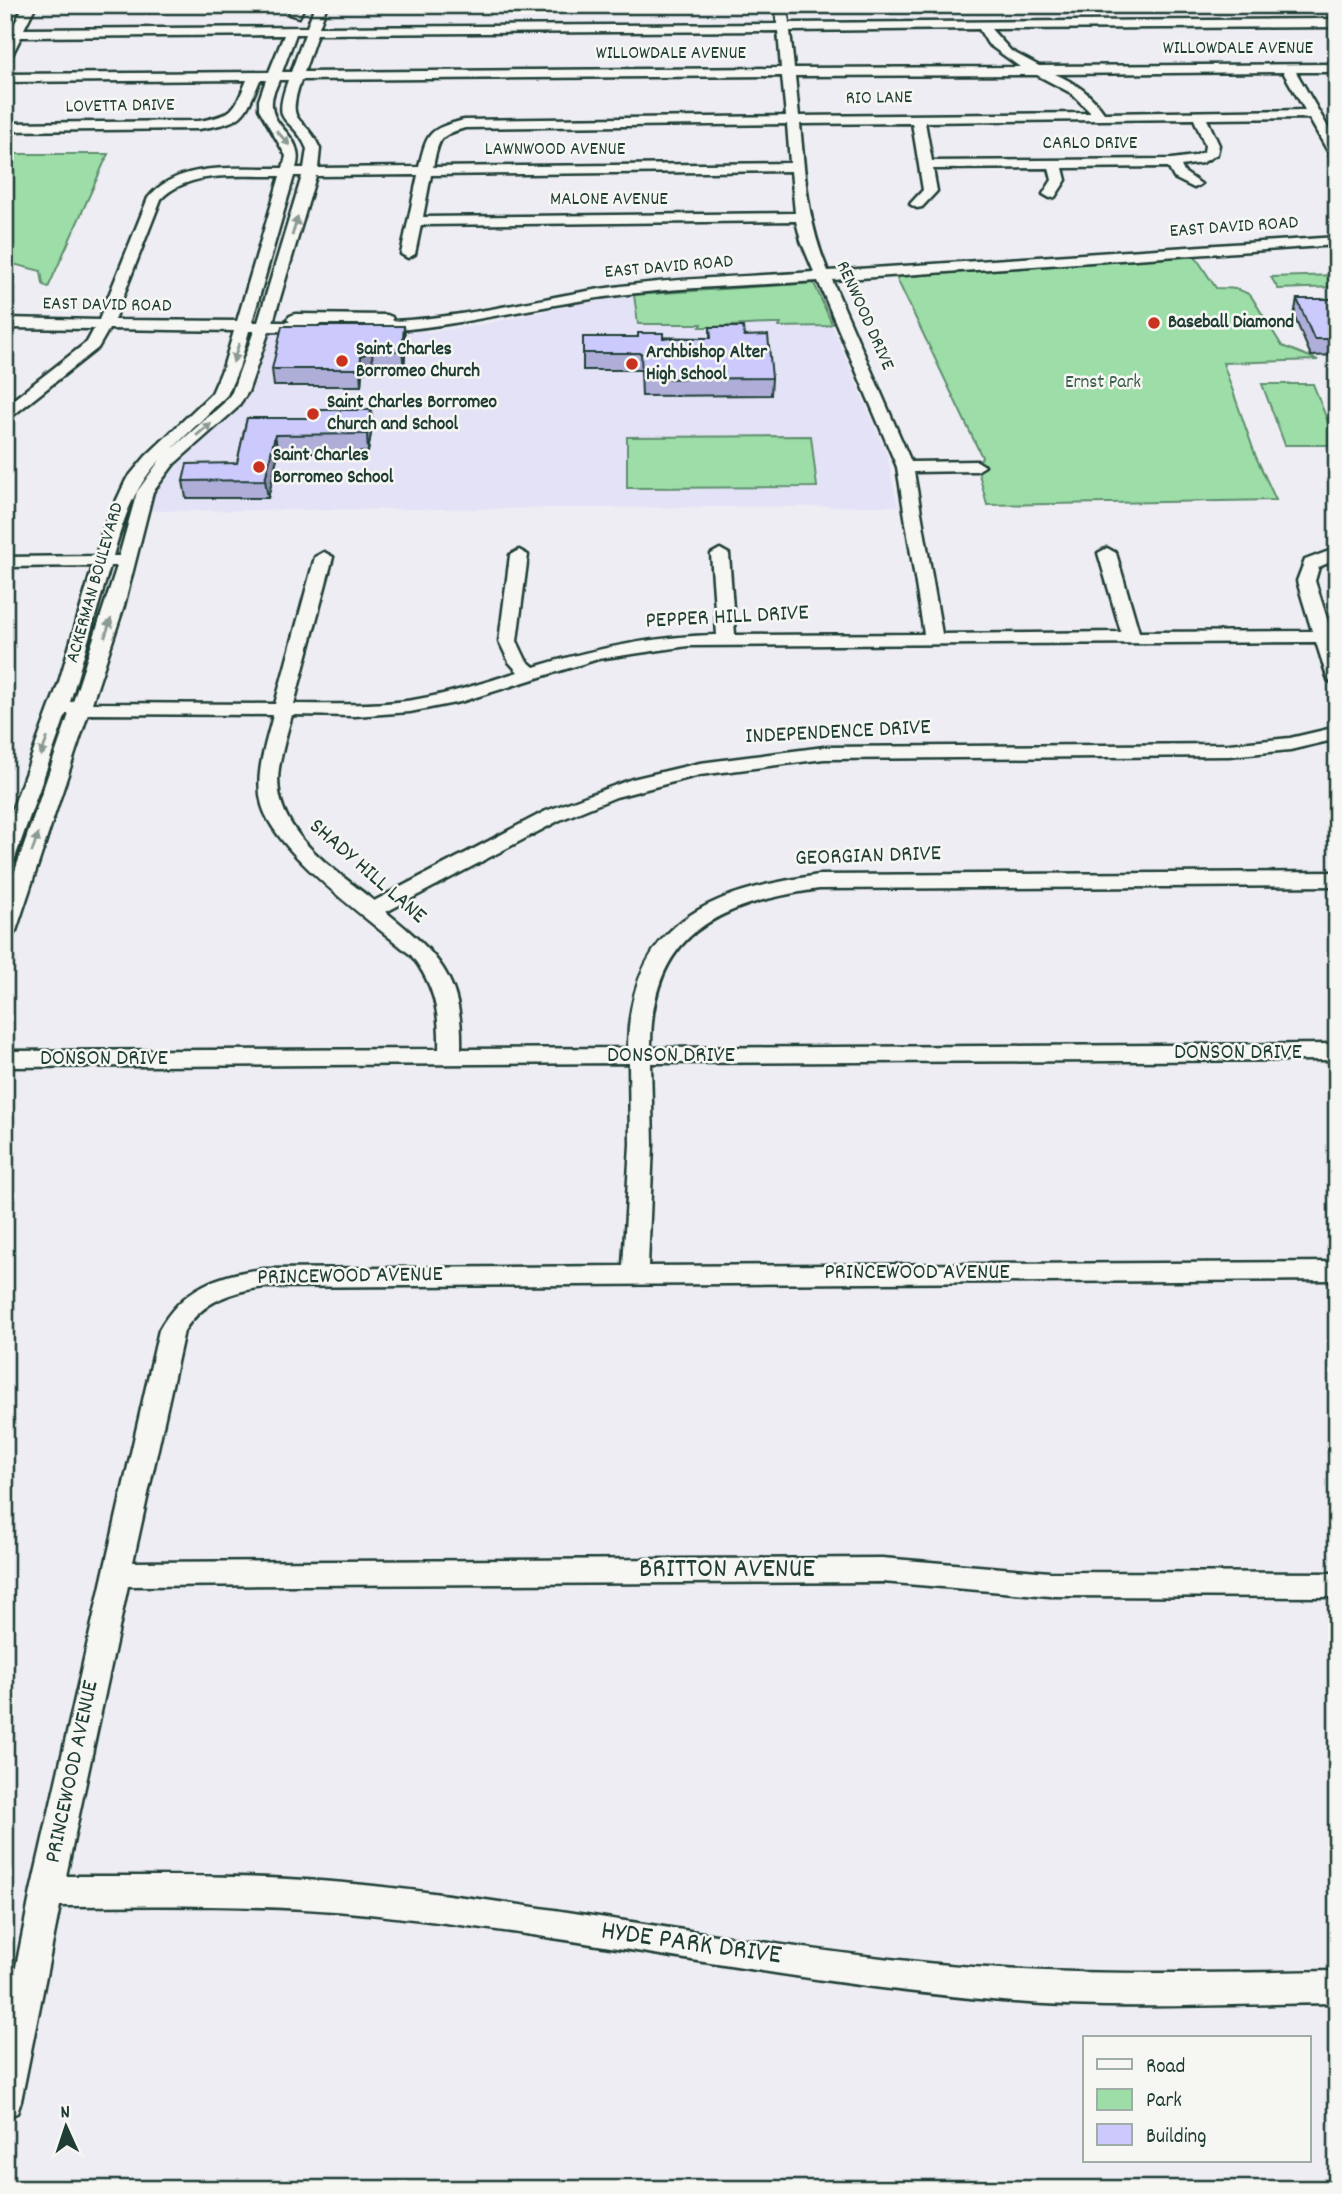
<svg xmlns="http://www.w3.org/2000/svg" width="1342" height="2194" font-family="Dekko,sans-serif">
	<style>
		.built { fill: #e4e2f6 }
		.green { fill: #9ddea8; stroke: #5e8e6e; stroke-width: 2 }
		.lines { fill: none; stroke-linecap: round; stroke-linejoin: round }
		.minor-casing { stroke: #1f3d34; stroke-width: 5 }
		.minor { fill: #f6f6f2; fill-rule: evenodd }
		.wall { fill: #afaed9; stroke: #1f3d34; stroke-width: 2 }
		.shaded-wall { fill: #8f8db0; stroke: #1f3d34; stroke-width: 2 }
		.building { fill: #cccafc; stroke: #1f3d34; stroke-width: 2 }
		.oneway { fill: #8a9a93 }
		.poi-dot { fill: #c8321e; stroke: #f6f6f2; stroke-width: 2.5 }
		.labels { text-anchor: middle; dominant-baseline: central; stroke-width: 5; stroke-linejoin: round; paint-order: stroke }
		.far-street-label { font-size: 19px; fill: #1f3d34; stroke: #f6f6f2 }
		.far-poi-label { font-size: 19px; font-weight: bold; fill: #1f3d34; stroke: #f6f6f2; text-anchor: start }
		.far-park-label { font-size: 19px; fill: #385d4b; stroke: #f6f6f2 }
		.street-label { font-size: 23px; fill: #1f3d34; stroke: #f6f6f2 }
		.near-street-label { font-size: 28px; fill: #1f3d34; stroke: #f6f6f2 }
	</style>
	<rect width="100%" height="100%" fill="#eeedf4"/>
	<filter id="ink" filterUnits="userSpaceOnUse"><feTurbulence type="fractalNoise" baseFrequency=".0143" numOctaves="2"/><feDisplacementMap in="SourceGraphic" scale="14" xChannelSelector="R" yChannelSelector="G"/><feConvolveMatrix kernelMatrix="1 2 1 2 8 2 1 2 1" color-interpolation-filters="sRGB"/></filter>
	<g filter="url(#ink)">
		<polygon class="built" points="814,283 887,455 898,506 139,511 145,492 230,406 263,327 425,325 426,332 480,325 568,306 634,295"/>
		<g class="green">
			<polygon points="5,154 108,154 48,288 43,284 41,271 5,262"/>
			<path d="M1195,256L1216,288C1229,288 1241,288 1251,296L1282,346L1318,360L1223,363L1256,457L1276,500L987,505L977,466L982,457L896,277Z"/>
			<polygon points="1337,275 1337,287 1278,289 1271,277"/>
			<path d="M814,283L832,324L826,326L779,327L781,324C753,323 728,327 700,327L702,324H638L634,295Z"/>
			<polygon points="1262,384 1313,384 1337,445 1285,445"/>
			<polygon points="811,436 817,487 627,488 627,437"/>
		</g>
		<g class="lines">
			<g class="minor-casing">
				<g id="minor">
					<path d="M24,5H36L24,29L307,27L315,5H327L319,27L777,24L775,5H787L789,23L1337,19V27L991,29L1011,51L1039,66L1337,64V72H1296L1337,143V159L1330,155L1309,118L1207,119L1219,145L1217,154L1202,163L1181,166L1184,172L1201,184L1194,188L1174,178L1168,167L1063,168L1066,180L1055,197L1050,198L1043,194L1052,180L1049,168L933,169L937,191L922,207L917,208L910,204L923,190L912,123L800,124C805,177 807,221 828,271L1337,237V245L832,280L911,462L977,461L985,466L977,471L914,472L942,634L1121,632L1098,553L1107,548L1116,553L1139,632L1312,631L1297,581L1305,560L1337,548V559L1319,567L1315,581L1337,650V686L1328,680L1316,642L688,646L598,659L460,702L410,712L355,716L292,715C287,732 282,750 279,768C270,830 332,867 374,901L546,811L632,779L700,763L824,747L1229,744L1290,738L1337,727V739L1290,750L1229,756L824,759L700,775L616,797L560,820L386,912C438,954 463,978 461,1049L628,1048C629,922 709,891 819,875L1337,872V886L819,889C717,904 650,933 651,1048L1337,1044V1060L651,1063L653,1144L648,1266L1337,1262V1280L264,1287C230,1292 203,1301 184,1331L133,1562L882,1558L1050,1572L1337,1573V1597L1050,1596L882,1582L128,1586L66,1876C169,1876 272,1874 374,1886C559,1906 741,1944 927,1963C1063,1977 1199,1973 1337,1971V2003C1225,2004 1113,2011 1002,2001C789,1983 581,1936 369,1914C267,1904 163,1905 60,1906L21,2101L17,2113L5,2117V2022L31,1891L159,1330C182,1288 218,1274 264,1269L623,1266L630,1144L629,1063L5,1067V1051L439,1049C440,1012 434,984 411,955C371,921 276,854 262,805C254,775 266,744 273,715L88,714L16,931L12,936L5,938V900L69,714H66L15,858L12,863L5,864V829L59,682L93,566L5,567V557L96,556L103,530L126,480L146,456L212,393L223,368L234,331L109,329L98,348L11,417L5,419V406L87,342L94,329L5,328V318L99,320L148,198C178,160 240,169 283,168L286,156L259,109V100L266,80H260C243,121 243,121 199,129L5,131V123L199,121C233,115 234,111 247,80L5,82V74L269,72L284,35L21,37L11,57L5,61V44L9,37H5V29H12ZM979,29L988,44L1020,67L794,68L790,31ZM778,31L781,68L304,72L317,34ZM296,34H305L291,72H282ZM1283,72L1305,110L1104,113C1091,94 1076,83 1055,74ZM1037,75L1071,93L1091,113L799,116L795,76ZM782,76L786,116L464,120C429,129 427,132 419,167L318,168L320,149C305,112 284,129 301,80ZM279,80H288C270,130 292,113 307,149L304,168H296C306,135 269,129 272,101C272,94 277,86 279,80ZM1194,119L1205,145L1204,152L1194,156L1172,159L932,161L925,122ZM787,124L790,163L433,167C439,140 437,136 465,128ZM791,171L795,213L423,217L431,175ZM418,175L401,254L408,258L415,254L421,225L796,221L801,241L814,272C743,277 671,278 600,289C531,300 463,318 393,321L392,317L387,315L295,314L290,316L287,319L290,322H273L316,176ZM280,176L237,321L114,320L161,199C190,169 242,177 280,176ZM294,176H302L258,322H252ZM818,281L897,467L924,634L735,635L729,554L720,549L711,554L717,635C654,636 593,649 534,667L526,660L517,641L528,555L519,550L510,555L499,641L509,662L518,672C483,683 449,694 413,700C374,706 334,704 294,704L333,557L324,552L315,557L275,704L92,703L124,606L153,492L174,464L236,409L248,392L269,331L313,332L321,327L318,324H366L367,330L372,332C451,328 526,308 605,297C675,287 747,286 818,281ZM249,331H254L232,392L224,403L172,449L227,395L239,368ZM160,460L137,492L119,556H113C123,520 134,487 160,460ZM110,566H117L73,702H70Z"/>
					<polygon points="293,5 305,5 299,17 289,14"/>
					<polygon points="1337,171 1337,180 1331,179 1331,173"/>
				</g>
			</g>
			<use href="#minor" class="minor"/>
		</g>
		<g class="wall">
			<polygon points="1337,297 1337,355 1311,356 1294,316 1297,299 1336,299"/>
			<polygon points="710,327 744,336 772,378 771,395 642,396 641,370 583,370 583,353 638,337 710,338"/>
			<polygon points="406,343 404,368 373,367 362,373 361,386 274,386 272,369"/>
			<polygon points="371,410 372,427 368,452 278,453 268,498 186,498 183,481 237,463 247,418 319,418"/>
		</g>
		<g class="shaded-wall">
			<polygon points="404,326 406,343 404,368 402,351"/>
			<polygon points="372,350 373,367 362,373 361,386 360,369 361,356"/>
			<polygon points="371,410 372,427 368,452 367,434"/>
			<polygon points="275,435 278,453 268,498 265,480"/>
		</g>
		<g class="building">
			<polygon points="1297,299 1337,299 1337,339 1314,339"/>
			<polygon points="282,326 404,326 402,351 372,350 361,356 360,369 272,369"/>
			<polygon points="710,327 743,327 744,336 768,335 772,378 642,379 641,353 583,353 583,337 638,337 638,333 663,333 663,338 711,338"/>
			<polygon points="321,410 371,410 367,434 275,435 265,480 183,481 187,464 237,463 247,418 319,418"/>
		</g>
		<defs><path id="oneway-solid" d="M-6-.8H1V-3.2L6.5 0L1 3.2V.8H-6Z" transform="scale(1.75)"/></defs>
		<g class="oneway">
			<use href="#oneway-solid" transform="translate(283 138) rotate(48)"/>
			<use href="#oneway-solid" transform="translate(295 226) rotate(-73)"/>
			<use href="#oneway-solid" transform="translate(236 353) rotate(107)"/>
			<use href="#oneway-solid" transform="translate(204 429) rotate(-41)"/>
			<use href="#oneway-solid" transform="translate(108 628) rotate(-71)"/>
			<use href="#oneway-solid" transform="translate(44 747) rotate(110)"/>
			<use href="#oneway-solid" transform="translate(35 843) rotate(-71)"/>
		</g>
	</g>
	<g class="poi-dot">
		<circle cx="1154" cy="323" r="7"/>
		<circle cx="342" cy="361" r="7"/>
		<circle cx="632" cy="364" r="7"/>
		<circle cx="313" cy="414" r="7"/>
		<circle cx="259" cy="467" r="7"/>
	</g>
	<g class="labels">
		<g class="far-street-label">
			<text x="1238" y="49">WILLOWDALE AVENUE</text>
			<text x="671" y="54">WILLOWDALE AVENUE</text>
			<text transform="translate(879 99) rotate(-1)">RIO LANE</text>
			<text transform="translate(120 107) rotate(-1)">LOVETTA DRIVE</text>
			<text x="1090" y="144">CARLO DRIVE</text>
			<text x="555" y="150">LAWNWOOD AVENUE</text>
			<text x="609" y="200">MALONE AVENUE</text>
			<text transform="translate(1234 228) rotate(-4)">EAST DAVID ROAD</text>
			<text transform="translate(669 268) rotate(-5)">EAST DAVID ROAD</text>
			<text transform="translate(107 306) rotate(1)">EAST DAVID ROAD</text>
			<text transform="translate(864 316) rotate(66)">RENWOOD DRIVE</text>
			<text transform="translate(96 583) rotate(-74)">ACKERMAN BOULEVARD</text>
		</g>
		<g class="far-poi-label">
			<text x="1168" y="323">Baseball Diamond</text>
			<text x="356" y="350">Saint Charles<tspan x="356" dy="22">Borromeo Church</tspan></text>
			<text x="646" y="353">Archbishop Alter<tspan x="646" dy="22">High School</tspan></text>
			<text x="327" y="403">Saint Charles Borromeo<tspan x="327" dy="22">Church and School</tspan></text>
			<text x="273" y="456">Saint Charles<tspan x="273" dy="22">Borromeo School</tspan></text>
		</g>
		<g class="far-park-label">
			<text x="1103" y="383">Ernst Park</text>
		</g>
		<g class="street-label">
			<text transform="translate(727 618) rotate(-3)">PEPPER HILL DRIVE</text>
			<text transform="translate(838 733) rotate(-3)">INDEPENDENCE DRIVE</text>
			<text transform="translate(868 857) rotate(-2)">GEORGIAN DRIVE</text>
			<text transform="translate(367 872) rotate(41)">SHADY HILL LANE</text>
			<text x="1238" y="1053">DONSON DRIVE</text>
			<text x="671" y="1056">DONSON DRIVE</text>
			<text x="104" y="1059">DONSON DRIVE</text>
			<text x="917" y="1273">PRINCEWOOD AVENUE</text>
			<text transform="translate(350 1277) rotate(-1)">PRINCEWOOD AVENUE</text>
			<text transform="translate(73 1772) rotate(-78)">PRINCEWOOD AVENUE</text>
		</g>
		<g class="near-street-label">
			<text x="727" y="1571">BRITTON AVENUE</text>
			<text transform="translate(691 1945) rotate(8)">HYDE PARK DRIVE</text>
		</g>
	</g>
	<rect width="1342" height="2194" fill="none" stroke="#f6f6f2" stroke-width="28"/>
	<rect x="14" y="14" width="1314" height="2166" fill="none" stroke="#1f3d34" stroke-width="2.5" filter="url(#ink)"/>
	<rect x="1083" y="2036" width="228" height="126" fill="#f6f6f2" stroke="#a0aca6" stroke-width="2"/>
	<rect x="1097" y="2059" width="35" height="10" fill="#f6f6f2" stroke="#a0aca6" stroke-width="2"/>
	<text x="1146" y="2072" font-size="21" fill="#1f3d34">Road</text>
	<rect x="1097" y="2089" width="35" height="21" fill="#9ddea8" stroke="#a0aca6" stroke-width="2"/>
	<text x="1146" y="2106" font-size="21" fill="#1f3d34">Park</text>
	<rect x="1097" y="2124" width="35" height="21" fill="#cccafc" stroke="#a0aca6" stroke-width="2"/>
	<text x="1146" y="2142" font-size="21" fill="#1f3d34">Building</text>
	<g transform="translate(66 2127) rotate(357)" stroke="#f6f6f2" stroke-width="5" paint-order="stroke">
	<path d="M0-5L12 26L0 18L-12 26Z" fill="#1f3d34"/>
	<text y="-10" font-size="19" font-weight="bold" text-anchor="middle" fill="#1f3d34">N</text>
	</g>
</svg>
